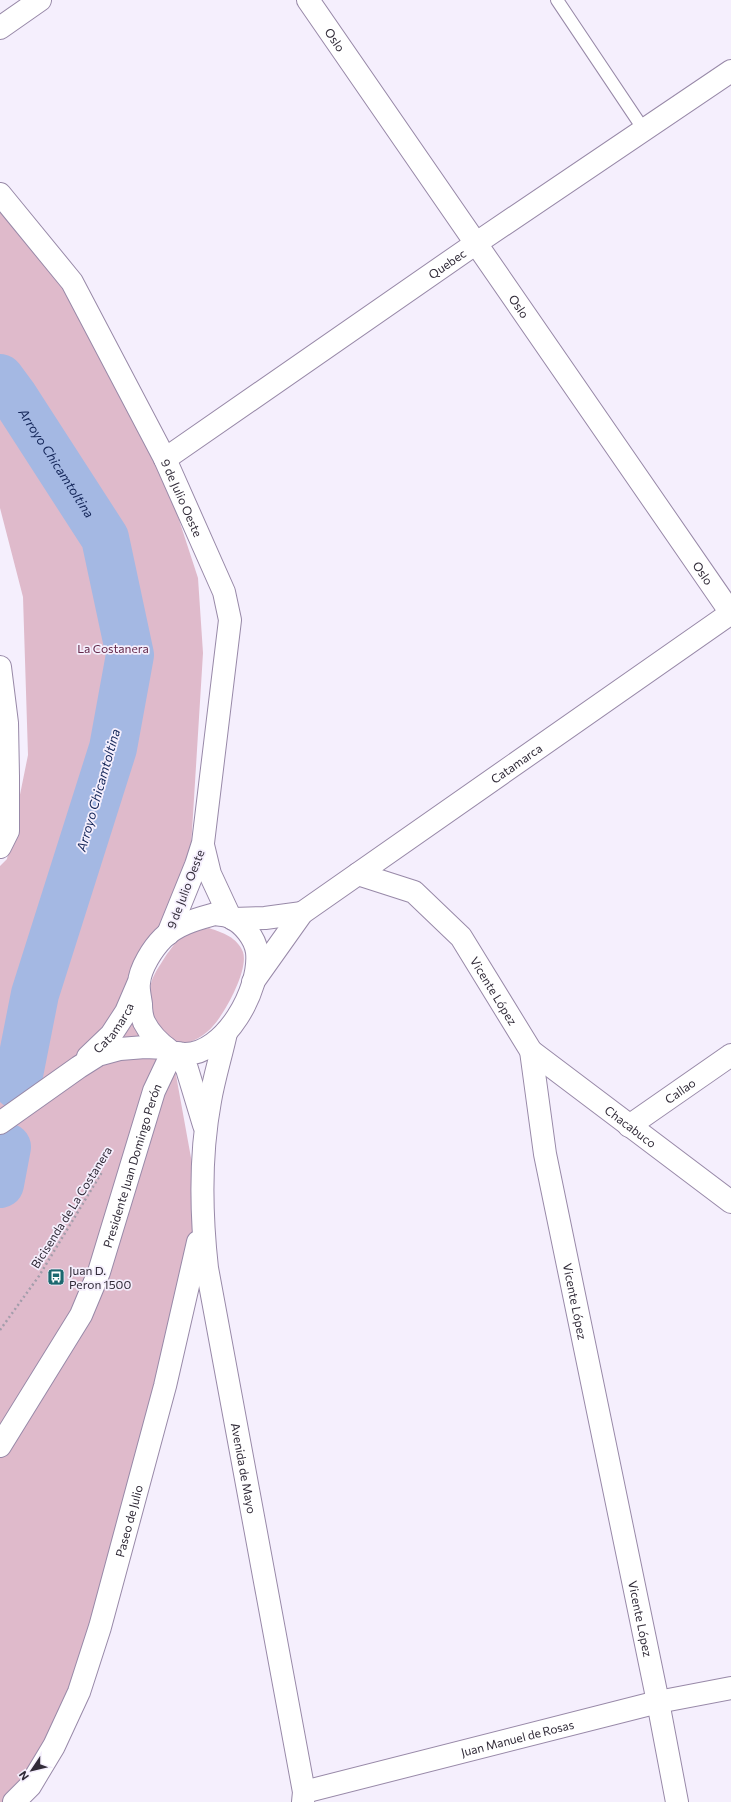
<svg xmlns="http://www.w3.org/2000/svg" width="731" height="1802" font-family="Commissioner,sans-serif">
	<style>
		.green { fill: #dfbacb }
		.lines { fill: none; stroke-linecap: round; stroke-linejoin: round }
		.river { stroke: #a4b8e3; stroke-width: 48 }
		.service-casing { stroke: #9889a8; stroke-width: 14 }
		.minor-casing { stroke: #9889a8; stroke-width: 24 }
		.tertiary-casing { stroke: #9889a8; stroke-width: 24 }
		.path { stroke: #a39dab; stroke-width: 2.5; stroke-dasharray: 2 3; stroke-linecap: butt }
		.service { stroke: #fff; stroke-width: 12 }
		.minor { stroke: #fff; stroke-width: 22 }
		.tertiary { stroke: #fff; stroke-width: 22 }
		.labels { text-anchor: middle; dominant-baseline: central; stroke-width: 3.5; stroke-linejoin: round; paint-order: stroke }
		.street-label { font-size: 12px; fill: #312b38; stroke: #f5effd }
		.park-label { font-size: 12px; fill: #632849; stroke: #f5effd }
		.poi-label { font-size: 12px; fill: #312b38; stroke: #f5effd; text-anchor: start }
		.water-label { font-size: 13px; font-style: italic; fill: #132558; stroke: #f5effd }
	</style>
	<rect width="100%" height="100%" fill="#f5effd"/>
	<g class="green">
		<polygon points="0,202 67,282 168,486 198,578 203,653 191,847 141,1008 172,1053 203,1224 62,1728 14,1802 0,1802 0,866 7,859 28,755 23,597 0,508"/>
		<path d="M209,928C223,933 237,937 243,952C249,969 225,1013 213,1026C203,1038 180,1051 165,1038C162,1035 160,1030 159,1027C151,1015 147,995 152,980C155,972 162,962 167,954C172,948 176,940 183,935C190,930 200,930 209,928Z"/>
	</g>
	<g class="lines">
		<g class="river">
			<path id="s1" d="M0,378L14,397L105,538L130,655L113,748L35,994L17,1085"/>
			<polyline points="0,1184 7,1147"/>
		</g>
		<g class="service-casing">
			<polyline id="service" points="557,0 644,130"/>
		</g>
		<g class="minor-casing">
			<g id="minor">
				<path id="s2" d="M308,0L731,613"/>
				<polyline points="0,28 40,0"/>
				<path id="s3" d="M0,194L72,282L165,459L224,592L230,620L203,843L196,865L168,934"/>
				<path id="s4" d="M165,459L475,244L731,71"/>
				<polyline points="0,667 7,723 8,776 8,831 0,847"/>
				<polyline points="203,845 210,874 230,917"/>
				<path id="s5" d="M358,874L414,892L461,937L531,1051L545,1154L658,1702L677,1802"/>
				<path id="s6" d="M226,1033C221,1056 214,1078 210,1101C200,1155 201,1214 207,1268L304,1792L303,1802"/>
				<path id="s7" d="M531,1051L731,1202"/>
				<polyline points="178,1053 187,1069 204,1125"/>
				<path id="s8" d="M629,1126L731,1055"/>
				<path id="s9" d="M304,1792L658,1702L731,1688"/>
				<path id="s10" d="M14,1802L30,1786L54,1746L79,1692L100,1627L165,1386L198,1242"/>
			</g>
		</g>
		<g class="tertiary-casing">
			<g id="tertiary">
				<path d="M215,914C220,915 226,915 230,917C243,923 255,938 257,952C261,989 225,1055 184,1054C179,1053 173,1054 170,1051C159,1043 150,1034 144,1022C142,1017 141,1009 141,1004C140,997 138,989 139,983C140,968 153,948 163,938C177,924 197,919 215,914Z"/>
				<polyline points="233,919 265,918 302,913"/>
				<path id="s11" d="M253,982L302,913L731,613"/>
				<path id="s12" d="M88,1057L111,1035L126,1012L138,984"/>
				<polyline points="0,1123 79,1067 98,1055 120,1049 145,1047 166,1048"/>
				<path id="s13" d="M0,1446L81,1315L99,1272L154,1091L172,1053"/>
			</g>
		</g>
		<polyline class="path" points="0,1330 39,1276 102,1172"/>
		<use href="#service" class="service"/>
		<use href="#minor" class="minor"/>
		<use href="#tertiary" class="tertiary"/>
	</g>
	<defs>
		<g id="bus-square" transform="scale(0.9)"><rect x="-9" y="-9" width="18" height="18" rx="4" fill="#1b676e" stroke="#f5effd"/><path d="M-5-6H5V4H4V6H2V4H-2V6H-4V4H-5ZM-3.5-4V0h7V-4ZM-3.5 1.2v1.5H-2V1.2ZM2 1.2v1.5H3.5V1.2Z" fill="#fff"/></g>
	</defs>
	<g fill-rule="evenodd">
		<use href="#bus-square" x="56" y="1277"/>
	</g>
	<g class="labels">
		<g class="street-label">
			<text stroke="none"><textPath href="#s2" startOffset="48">Oslo</textPath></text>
			<text stroke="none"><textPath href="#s4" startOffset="343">Quebec</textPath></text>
			<text stroke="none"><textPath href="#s2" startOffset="372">Oslo</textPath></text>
			<text stroke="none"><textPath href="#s3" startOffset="356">9 de Julio Oeste</textPath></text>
			<text stroke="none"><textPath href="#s2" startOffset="696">Oslo</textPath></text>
			<text stroke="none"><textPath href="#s11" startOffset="346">Catamarca</textPath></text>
			<text transform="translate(185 889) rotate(-69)">9 de Julio Oeste</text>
			<text stroke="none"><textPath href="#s5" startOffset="187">Vicente López</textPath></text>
			<text stroke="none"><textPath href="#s12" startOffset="39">Catamarca</textPath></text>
			<text stroke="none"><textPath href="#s8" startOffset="62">Callao</textPath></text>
			<text stroke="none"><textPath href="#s7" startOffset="125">Chacabuco</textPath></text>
			<text stroke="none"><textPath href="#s13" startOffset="312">Presidente Juan Domingo Perón</textPath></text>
			<text transform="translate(71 1207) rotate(-58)">Bicisenda de La Costanera</text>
			<text stroke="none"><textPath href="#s5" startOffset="512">Vicente López</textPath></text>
			<text stroke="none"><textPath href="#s6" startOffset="441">Avenida de Mayo</textPath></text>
			<text stroke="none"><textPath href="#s10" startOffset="307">Paseo de Julio</textPath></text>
			<text stroke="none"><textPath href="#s5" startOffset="836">Vicente López</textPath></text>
			<text stroke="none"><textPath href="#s9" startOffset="220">Juan Manuel de Rosas</textPath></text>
		</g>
		<g class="park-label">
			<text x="113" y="648">La Costanera</text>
		</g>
		<g class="poi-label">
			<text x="69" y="1270">Juan D.<tspan x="69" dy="14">Peron 1500</tspan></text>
		</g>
		<g class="water-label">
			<text stroke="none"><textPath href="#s1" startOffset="102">Arroyo Chicamtoltina</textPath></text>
			<text transform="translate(98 790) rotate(-74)">Arroyo Chicamtoltina</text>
		</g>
	</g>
	<g transform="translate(32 1770) rotate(235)" stroke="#f5effd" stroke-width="3" paint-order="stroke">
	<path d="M0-3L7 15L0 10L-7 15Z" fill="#312b38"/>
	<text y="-6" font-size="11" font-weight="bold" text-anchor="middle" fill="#312b38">N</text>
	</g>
</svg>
